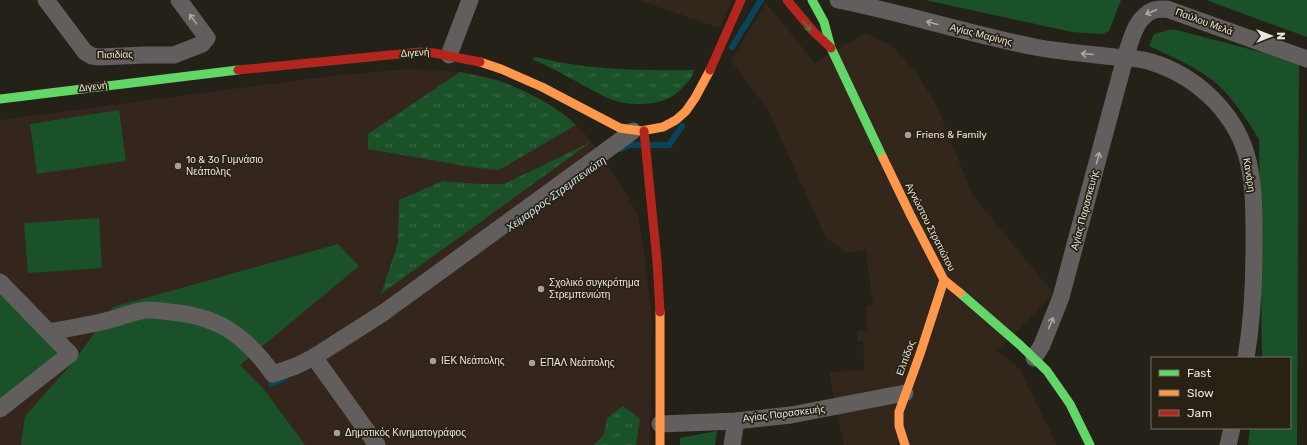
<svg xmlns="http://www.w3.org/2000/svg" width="1307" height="445" font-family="Rubik,sans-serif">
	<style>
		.commercial { fill: #32271a }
		.education { fill: #34251d }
		.grass { fill: url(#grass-tufts) }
		.park { fill: #1b5128 }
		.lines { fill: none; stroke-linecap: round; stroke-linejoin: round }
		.stream { stroke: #09445d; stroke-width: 6 }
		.street { stroke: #615e5d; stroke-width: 17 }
		.fast { stroke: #63d668; stroke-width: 9 }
		.slow { stroke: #ff974d; stroke-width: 9 }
		.jam { stroke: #b3261e; stroke-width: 9 }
		.oneway { stroke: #aca9a3 }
		.oneway2 { stroke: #467c3e }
		.poi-dot { fill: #a5a198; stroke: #292214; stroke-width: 1.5 }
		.labels { text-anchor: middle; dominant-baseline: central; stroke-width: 3.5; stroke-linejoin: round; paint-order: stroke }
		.street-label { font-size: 10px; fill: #eae6dd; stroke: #292214 }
		.poi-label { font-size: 10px; fill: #eae6dd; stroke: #292214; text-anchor: start }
		.water-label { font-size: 11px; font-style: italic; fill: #cee5f4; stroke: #292214 }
	</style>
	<defs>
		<pattern id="grass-tufts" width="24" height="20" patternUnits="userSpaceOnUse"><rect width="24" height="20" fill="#1b5128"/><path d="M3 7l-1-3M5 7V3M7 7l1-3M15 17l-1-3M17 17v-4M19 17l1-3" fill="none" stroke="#3c6a47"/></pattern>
	</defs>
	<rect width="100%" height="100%" fill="#242119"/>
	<g class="commercial">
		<polygon points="638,0 732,0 720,28"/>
		<polygon points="766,3 815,63 865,33 891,45 914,70 936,104 972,194 1054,294 997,351 1020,369 1057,445 844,445 829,372 864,370 863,341 858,341 857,331 867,330 866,306 873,305 866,250 847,253 826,238 768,110 731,61"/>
	</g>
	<polygon class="education" points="408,69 460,72 499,81 534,96 565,115 586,135 604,158 622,187 638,215 645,257 652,321 650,445 0,445 0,120 330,76"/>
	<g class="grass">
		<path d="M536,57C589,71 639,70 694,70C693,78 685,85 680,90C673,98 663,101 653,103C616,108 601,94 570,78C558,71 545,65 532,59Z"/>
		<path d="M460,72C473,75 487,77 500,81C526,91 556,105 576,125L499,170L477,168L368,149V134Z"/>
		<polygon points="591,142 381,294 398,243 399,200 443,181 479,184 504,184"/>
		<polygon points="623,406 640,419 636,445 594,445 604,434 607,418"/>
	</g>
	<g class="park">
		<polygon points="925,0 1121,0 1109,31 1102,34 1072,32"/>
		<polygon points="1206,0 1307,0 1307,37"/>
		<path d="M1173,29L1299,62L1297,445H1248L1250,428H1290V358H1262L1259,139C1247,120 1233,98 1216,83C1197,67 1172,57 1149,46L1154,34Z"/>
		<polygon points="119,110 126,161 37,174 30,124"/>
		<polygon points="99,218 102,268 28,273 24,223"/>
		<polygon points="338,244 359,266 240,365 263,388 305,445 21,445 25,416 74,361 113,307"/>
		<polygon points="0,292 62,355 0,401"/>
		<polygon points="717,431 715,445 680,445 680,438"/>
	</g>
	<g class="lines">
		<g class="stream">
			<polyline points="732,47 761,0"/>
			<polyline points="621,149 629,145 669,145 682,126"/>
			<polyline points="271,384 285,378"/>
		</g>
		<g class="street">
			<polyline points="46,0 85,52 92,56 99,57 146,55 174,55 202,44 207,38 179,0"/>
			<path d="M838,0C904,13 969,34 1035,47C1062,52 1088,54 1115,57C1127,58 1139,58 1151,62C1194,75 1232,109 1246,153C1255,183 1254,217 1254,249C1254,286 1252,322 1246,358"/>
			<polyline points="449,55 470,0"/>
			<polyline points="0,282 70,354 0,409"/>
			<path d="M49,332C70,328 90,325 109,320C121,317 137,310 148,310C155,310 163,311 170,312C218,316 245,335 273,374L296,366L314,357L383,313L633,131"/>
			<polyline points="314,357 377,445"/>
			<path d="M1034,358L1042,345L1061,297L1125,58C1131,41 1135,17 1154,10C1158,9 1163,9 1167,9L1307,59"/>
			<polyline points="660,424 736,421 791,415 905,393"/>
			<polyline points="732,445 736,421"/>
			<polyline points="1228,445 1232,428"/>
		</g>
		<g class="fast">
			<polyline points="812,0 824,22 831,48 883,158"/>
			<polyline points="0,99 238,70"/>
			<polyline points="960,293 1020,345 1047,371 1070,404 1090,445"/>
		</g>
		<g class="slow">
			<polyline points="480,62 501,69 542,87 620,128 641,131 663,127 676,120 686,111 695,98 710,70"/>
			<polyline points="883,158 910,214 944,280 960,293"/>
			<polyline points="660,445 660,312"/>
			<polyline points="905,445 899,426 899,412 920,354 944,280"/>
		</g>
		<g class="jam">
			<polyline points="787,0 813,31 831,48"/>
			<polyline points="238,70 420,52 434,53 480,62"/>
			<polyline points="710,70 741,0"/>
			<polyline points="644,131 657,261 660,312"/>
		</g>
	</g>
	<defs><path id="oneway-shaft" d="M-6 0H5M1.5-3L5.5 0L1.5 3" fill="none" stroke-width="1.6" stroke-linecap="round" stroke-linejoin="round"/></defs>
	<g class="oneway">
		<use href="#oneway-shaft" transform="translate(1151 12) rotate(157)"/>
		<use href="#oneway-shaft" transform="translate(193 19) rotate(-126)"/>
		<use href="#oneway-shaft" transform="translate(932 23) rotate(-165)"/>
		<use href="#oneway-shaft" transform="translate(1087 54) rotate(-175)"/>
		<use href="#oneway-shaft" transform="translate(1098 158) rotate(-75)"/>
		<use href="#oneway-shaft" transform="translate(1051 323) rotate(-68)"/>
	</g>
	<use class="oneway2" href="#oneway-shaft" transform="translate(807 26) rotate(51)"/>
	<g class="poi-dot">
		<circle cx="908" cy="135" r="4"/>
		<circle cx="178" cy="166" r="4"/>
		<circle cx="541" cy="289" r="4"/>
		<circle cx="433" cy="361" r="4"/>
		<circle cx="532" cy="363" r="4"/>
		<circle cx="337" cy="433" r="4"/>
	</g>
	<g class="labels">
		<g class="street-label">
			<text transform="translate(1204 22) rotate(20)">Παύλου Μελά</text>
			<text transform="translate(981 35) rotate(14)">Αγίας Μαρίνης</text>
			<text transform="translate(415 53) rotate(-3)">Διγενή</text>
			<text transform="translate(115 55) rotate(-1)">Πισιδίας</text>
			<text transform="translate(93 87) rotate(-6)">Διγενή</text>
			<text transform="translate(1249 175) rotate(81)">Κανάρη</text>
			<text transform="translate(1085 210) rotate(-75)">Αγίας Παρασκευής</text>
			<text transform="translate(930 227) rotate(63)">Αγνώστου Στρατιώτου</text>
			<text transform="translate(906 358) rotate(-70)">Ελπίδος</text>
			<text transform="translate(784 414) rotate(-7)">Αγίας Παρασκευής</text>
		</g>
		<g class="poi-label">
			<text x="916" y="135">Friens &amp; Family</text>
			<text x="186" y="160">1ο &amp; 3ο Γυμνάσιο<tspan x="186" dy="12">Νεάπολης</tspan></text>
			<text x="549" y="283">Σχολικό συγκρότημα<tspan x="549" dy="12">Στρεμπενιώτη</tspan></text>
			<text x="441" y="361">ΙΕΚ Νεάπολης</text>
			<text x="540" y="363">ΕΠΑΛ Νεάπολης</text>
			<text x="345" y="433">Δημοτικός Κινηματογράφος</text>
		</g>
		<g class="water-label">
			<text transform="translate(556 194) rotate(-36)">Χείμαρρος Στρεμπενιώτη</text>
		</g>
	</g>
	<rect x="1151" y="357" width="140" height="72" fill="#292214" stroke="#767064"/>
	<rect x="1159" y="370" width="20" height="6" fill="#63d668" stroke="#767064"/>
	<text x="1187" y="377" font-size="12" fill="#eae6dd">Fast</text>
	<rect x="1159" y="390" width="20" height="6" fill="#ff974d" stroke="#767064"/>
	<text x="1187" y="397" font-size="12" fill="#eae6dd">Slow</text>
	<rect x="1159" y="410" width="20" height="6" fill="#b3261e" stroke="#767064"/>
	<text x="1187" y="417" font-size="12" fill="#eae6dd">Jam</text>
	<g transform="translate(1271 36) rotate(90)" stroke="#292214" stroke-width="3" paint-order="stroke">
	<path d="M0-3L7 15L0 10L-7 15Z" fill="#eae6dd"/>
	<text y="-6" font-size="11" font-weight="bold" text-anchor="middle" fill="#eae6dd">N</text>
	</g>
</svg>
